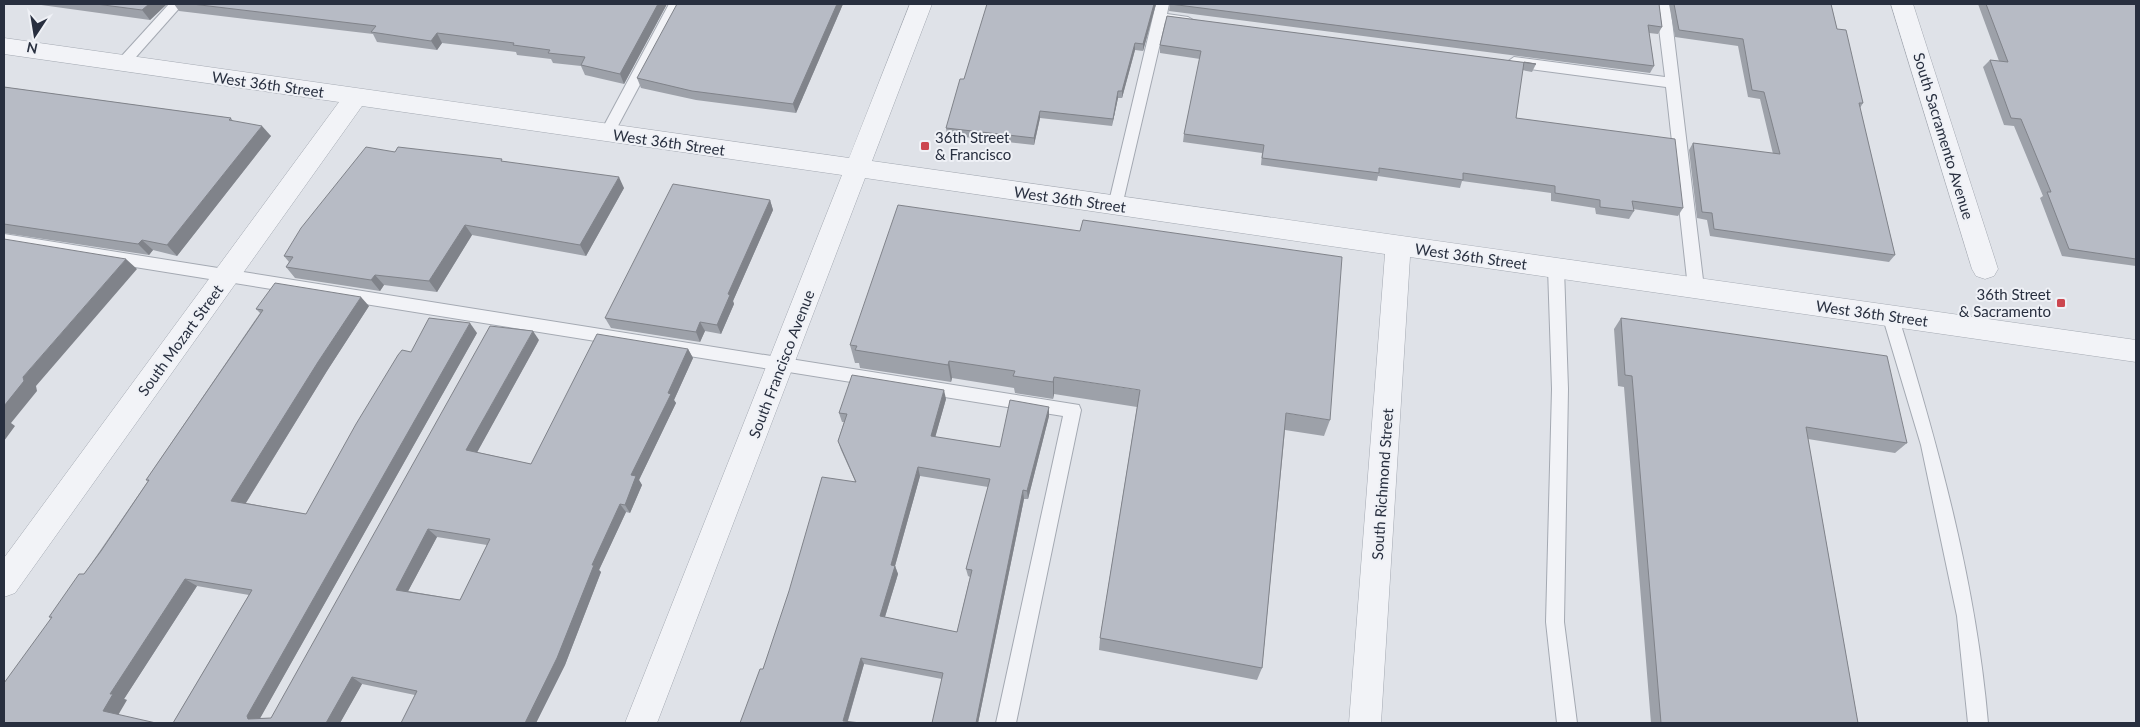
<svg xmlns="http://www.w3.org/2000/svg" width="2140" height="727" font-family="Lato,sans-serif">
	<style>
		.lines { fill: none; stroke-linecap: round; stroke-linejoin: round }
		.lane-casing { stroke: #a4a9b2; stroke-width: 2 }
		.street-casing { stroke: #a4a9b2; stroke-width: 1 }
		.lane { fill: #f2f3f7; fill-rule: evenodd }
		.street { fill: #f2f3f7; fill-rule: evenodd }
		.wall { fill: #9da1a9; fill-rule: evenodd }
		.shaded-wall { fill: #80838a }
		.building { fill: #b7bbc5; stroke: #80838a; fill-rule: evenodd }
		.poi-dot { fill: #cc464f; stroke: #eff1f6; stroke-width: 2 }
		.labels { text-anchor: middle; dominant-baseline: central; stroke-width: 4; stroke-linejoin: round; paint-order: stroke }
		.street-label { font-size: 15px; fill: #282f3f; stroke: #eff1f6 }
		.poi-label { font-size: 15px; fill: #282f3f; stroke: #eff1f6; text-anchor: start }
	</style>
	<rect width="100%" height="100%" fill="#dfe2e8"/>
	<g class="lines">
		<g class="lane-casing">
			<g id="lane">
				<polygon points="169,4 183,4 128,66 118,66 116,63 118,60"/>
				<polygon points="669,4 683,4 612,137 602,137 600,133"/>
				<polygon points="1156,4 1169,4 1167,14 1188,17 1195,21 1188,25 1165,22 1122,206 1120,210 1110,210 1108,206"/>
				<polygon points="1656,4 1670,4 1704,288 1702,292 1696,294 1690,292 1688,288 1666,87 1514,67 1507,62 1514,57 1665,77"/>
				<polygon points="4,234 1079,405 1081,410 1016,723 996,723 1063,416 4,246"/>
				<polygon points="1556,262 1561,264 1564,268 1568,389 1564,622 1577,723 1557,723 1546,622 1552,389 1548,268 1551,264"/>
				<path d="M1890,309L1896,310L1898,315C1939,449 1976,583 1988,723H1968L1957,616L1921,445L1882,315L1884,310Z"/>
			</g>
		</g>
		<g class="street-casing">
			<g id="street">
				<polygon points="910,4 932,4 872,161 2136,340 2136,362 1410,257 1381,723 1349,723 1385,254 865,178 657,723 625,723 842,175 362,106 15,593 4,597 4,558 339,102 4,54 4,38 849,158"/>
				<polygon points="1891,4 1913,4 1998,269 1994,276 1985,279 1976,276 1972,269"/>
			</g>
		</g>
		<use href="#lane" class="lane"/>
		<use href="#street" class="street"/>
	</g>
	<g class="wall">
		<polygon points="34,4 167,4 150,20"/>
		<polygon points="174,4 667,4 624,84 585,75 581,66 553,63 551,59 517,55 516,52 442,43 437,50 377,42 373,34 179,11"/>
		<polygon points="843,4 796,113 696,100 641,88 637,78"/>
		<polygon points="1156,4 1143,51 1135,50 1122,98 1118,98 1112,126 1040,118 1034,145 947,135 946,128"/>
		<polygon points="1170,4 1659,4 1662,27 1658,34 1649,33 1654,66 1650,73 1169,11"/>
		<polygon points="1669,4 1831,4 1837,29 1863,103 1860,108 1895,255 1889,262 1710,236 1707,220 1697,218 1689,150 1693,143 1773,154 1760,99 1748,97 1738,46 1675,37"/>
		<polygon points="1978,4 2136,4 2136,266 2062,256 2040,198 2043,196 2014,126 2004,125 1983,67 1990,60 1999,61"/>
		<polygon points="1167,16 1536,64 1532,72 1522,70 1516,118 1683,208 1678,216 1633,209 1634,211 1629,219 1596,214 1595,208 1551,201 1551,193 1462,181 1460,188 1378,176 1377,181 1261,165 1262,153 1183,142 1184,134 1200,59 1160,53 1160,45"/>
		<polygon points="4,87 231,118 233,121 271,136 177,256 153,250 149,255 4,233"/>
		<polygon points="395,152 503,161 624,188 586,256 472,235 437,292 384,285 380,291 295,278 286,267 289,262 284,256"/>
		<polygon points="770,200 773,210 733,301 734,304 721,334 705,331 700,342 611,328 605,318"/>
		<path d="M369,306L327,371L246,503L306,514L411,352L477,333L260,718H271L539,340L477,452L531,464L688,349L693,358L674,400L676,403L639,480L642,485L630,513L626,512L599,570L601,572L565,665L536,723L415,695L362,684L340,723H173L249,595L197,586L124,699L127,700L4,723L51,618L49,617L84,574L148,481L146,480L260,313L256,309ZM437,537L487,545L460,600L408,591Z"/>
		<polygon points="1621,318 1907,443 1895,453 1808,439 1858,723 1651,723 1624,387 1618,386 1614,329"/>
		<polygon points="850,345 1330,420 1324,436 1285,430 1262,668 1257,680 1099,650 1100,638 1137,407 1054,394 1053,399 1015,393 1014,388 952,378 951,382 860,368 859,363 855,363"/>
		<path d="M946,399L935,437L1000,447L1049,407V416L1028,499H1024L978,723H932L942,679L864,664L848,721L740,723L763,669L855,481L841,450L838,441L844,422H842L839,413ZM920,476L988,487L966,569L968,576L970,577L957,632L885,617L898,574L895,566Z"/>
	</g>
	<g class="shaded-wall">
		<polygon points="149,4 167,4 150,20 142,10"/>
		<polygon points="658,4 667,4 624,84 620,74"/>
		<polygon points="837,4 843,4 796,113 793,104"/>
		<polygon points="1154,4 1156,4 1143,51 1143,44"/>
		<polygon points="437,33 442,43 437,50 431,41"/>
		<polygon points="1135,43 1135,50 1122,98 1122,91"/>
		<polygon points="1118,91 1118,98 1112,126 1113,119"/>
		<polygon points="1040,111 1040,118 1034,145 1034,138"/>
		<polygon points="262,126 271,136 177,256 167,245"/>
		<polygon points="619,177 624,188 586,256 580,245"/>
		<polygon points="770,200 773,210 733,301 734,304 721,334 717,325 728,294"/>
		<polygon points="465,225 472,235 437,292 429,281"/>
		<polygon points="142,240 153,250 149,255 138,244"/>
		<polygon points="126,259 137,269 36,386 37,391 11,423 15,426 4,441 4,406 23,377"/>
		<polygon points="375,275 384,285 380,291 371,280"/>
		<polygon points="361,297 369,306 327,371 242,509 231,501 318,362"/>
		<polygon points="700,322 705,331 700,342 696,332"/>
		<polygon points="470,323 477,333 258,722 248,719 247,716"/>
		<polygon points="533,331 539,340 474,458 466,450"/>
		<polygon points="688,349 693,358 674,400 676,403 639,480 642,485 630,513 625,505 631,475"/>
		<polygon points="949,361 952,378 951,382 948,365"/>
		<polygon points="1054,377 1054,394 1053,399 1053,382"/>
		<polygon points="944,390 946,399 933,445 931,436"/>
		<polygon points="1049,407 1049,416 1028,499 1027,491"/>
		<polygon points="918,467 920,476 893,573 891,565"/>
		<polygon points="1023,490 1024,499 978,723 976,723"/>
		<polygon points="620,504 626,512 599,570 601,572 565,665 536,723 525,723 592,565"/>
		<polygon points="428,529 437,537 405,597 396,590"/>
		<polygon points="895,566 898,574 883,623 880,616"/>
		<polygon points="185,579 197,586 124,699 127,700 117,717 103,711 110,694"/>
		<polygon points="861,658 864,664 847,723 843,721"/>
		<polygon points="352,677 362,684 340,723 326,723"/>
	</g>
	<g class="building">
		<polygon points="96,4 149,4 142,10"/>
		<polygon points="192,4 658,4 620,74 581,65 585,57 548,53 550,50 513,45 514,43 437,33 431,41 371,32 376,26"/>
		<polygon points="677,4 837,4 793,104 692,91 637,78"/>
		<polygon points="987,4 1154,4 1143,44 1135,43 1122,91 1118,91 1113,119 1040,111 1034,138 946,128 960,79 964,79"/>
		<polygon points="1170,4 1659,4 1662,27 1648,25 1654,66"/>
		<polygon points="1674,4 1831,4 1837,29 1846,30 1863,103 1859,103 1895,255 1714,229 1712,213 1702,212 1693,143 1780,154 1764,92 1752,90 1743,39 1679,30"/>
		<polygon points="1986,4 2136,4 2136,259 2069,249 2047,192 2051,192 2021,119 2011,118 1990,60 2008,62"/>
		<polygon points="1167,16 1536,64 1524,62 1516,118 1675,139 1683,208 1632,201 1634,211 1600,207 1600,200 1555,193 1555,186 1463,173 1463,180 1379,168 1379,173 1262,158 1264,145 1184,134 1201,51 1160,45"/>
		<polygon points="4,87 231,118 229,120 262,126 167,245 142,240 138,244 4,224"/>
		<polygon points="366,147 395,152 398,147 502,159 501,161 619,177 580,245 465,225 429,281 375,275 371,280 286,267 293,257 284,256 301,228"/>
		<polygon points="673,184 770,200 728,294 730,295 717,325 700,322 696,332 605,318"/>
		<polygon points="898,205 1080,231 1083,220 1342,257 1330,420 1286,413 1262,668 1100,638 1140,390 1054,377 1053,382 1013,376 1015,371 949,361 948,365 855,350 857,346 850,345"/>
		<polygon points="4,239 126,259 23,377 24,381 4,406"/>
		<path d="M275,283L361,297L318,362L231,501L306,514L356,424L398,355L402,350L411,352L429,318L470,323L247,716L248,719L271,718L490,326L533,331L466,450L531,464L597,334L688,349L668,393L671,394L631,475L636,476L625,505L620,504L592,565H594L557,658L525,723H401L417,691L352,677L326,723H173L252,590L185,579L110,694H113L103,711L156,723H4V683L52,617H49L79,574H84L101,551L149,480H146L263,310L256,309ZM428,529L490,539L460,600L396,590Z"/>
		<polygon points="1621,318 1887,356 1907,443 1806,427 1858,723 1661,723 1632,376 1625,375"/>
		<path d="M852,375L944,390L931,436L1000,447L1010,400L1049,407L1027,491L1023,490L976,723H932L943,673L861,658L843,721L861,723H740L760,669H763L789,591L822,477L856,482L838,441L847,414L839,413ZM918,467L990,479L966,569L972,570L957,632L880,616L895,566L891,565Z"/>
	</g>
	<g class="poi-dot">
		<rect x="920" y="141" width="10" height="10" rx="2.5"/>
		<rect x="2056" y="298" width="10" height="10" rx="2.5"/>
	</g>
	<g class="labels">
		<g class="street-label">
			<text transform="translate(268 84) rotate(8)">West 36th Street</text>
			<text transform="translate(1944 136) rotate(73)">South Sacramento Avenue</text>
			<text transform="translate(669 142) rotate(8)">West 36th Street</text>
			<text transform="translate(1070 199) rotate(8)">West 36th Street</text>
			<text transform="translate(1471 256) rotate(8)">West 36th Street</text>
			<text transform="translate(1872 313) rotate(8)">West 36th Street</text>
			<text transform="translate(180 340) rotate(-54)">South Mozart Street</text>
			<text transform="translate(781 364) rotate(-69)">South Francisco Avenue</text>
			<text transform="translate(1382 484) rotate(-86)">South Richmond Street</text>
		</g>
		<g class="poi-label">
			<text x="935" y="137">36th Street<tspan x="935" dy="17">&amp; Francisco</tspan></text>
			<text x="2051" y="294" text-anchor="end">36th Street<tspan x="2051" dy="17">&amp; Sacramento</tspan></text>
		</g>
	</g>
	<rect width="2140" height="727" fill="none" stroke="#282f3f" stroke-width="10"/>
	<g transform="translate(35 35) rotate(192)" stroke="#eff1f6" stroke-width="4" paint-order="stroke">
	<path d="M0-4L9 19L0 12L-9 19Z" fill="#282f3f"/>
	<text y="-8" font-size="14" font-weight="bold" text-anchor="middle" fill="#282f3f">N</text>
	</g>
</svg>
